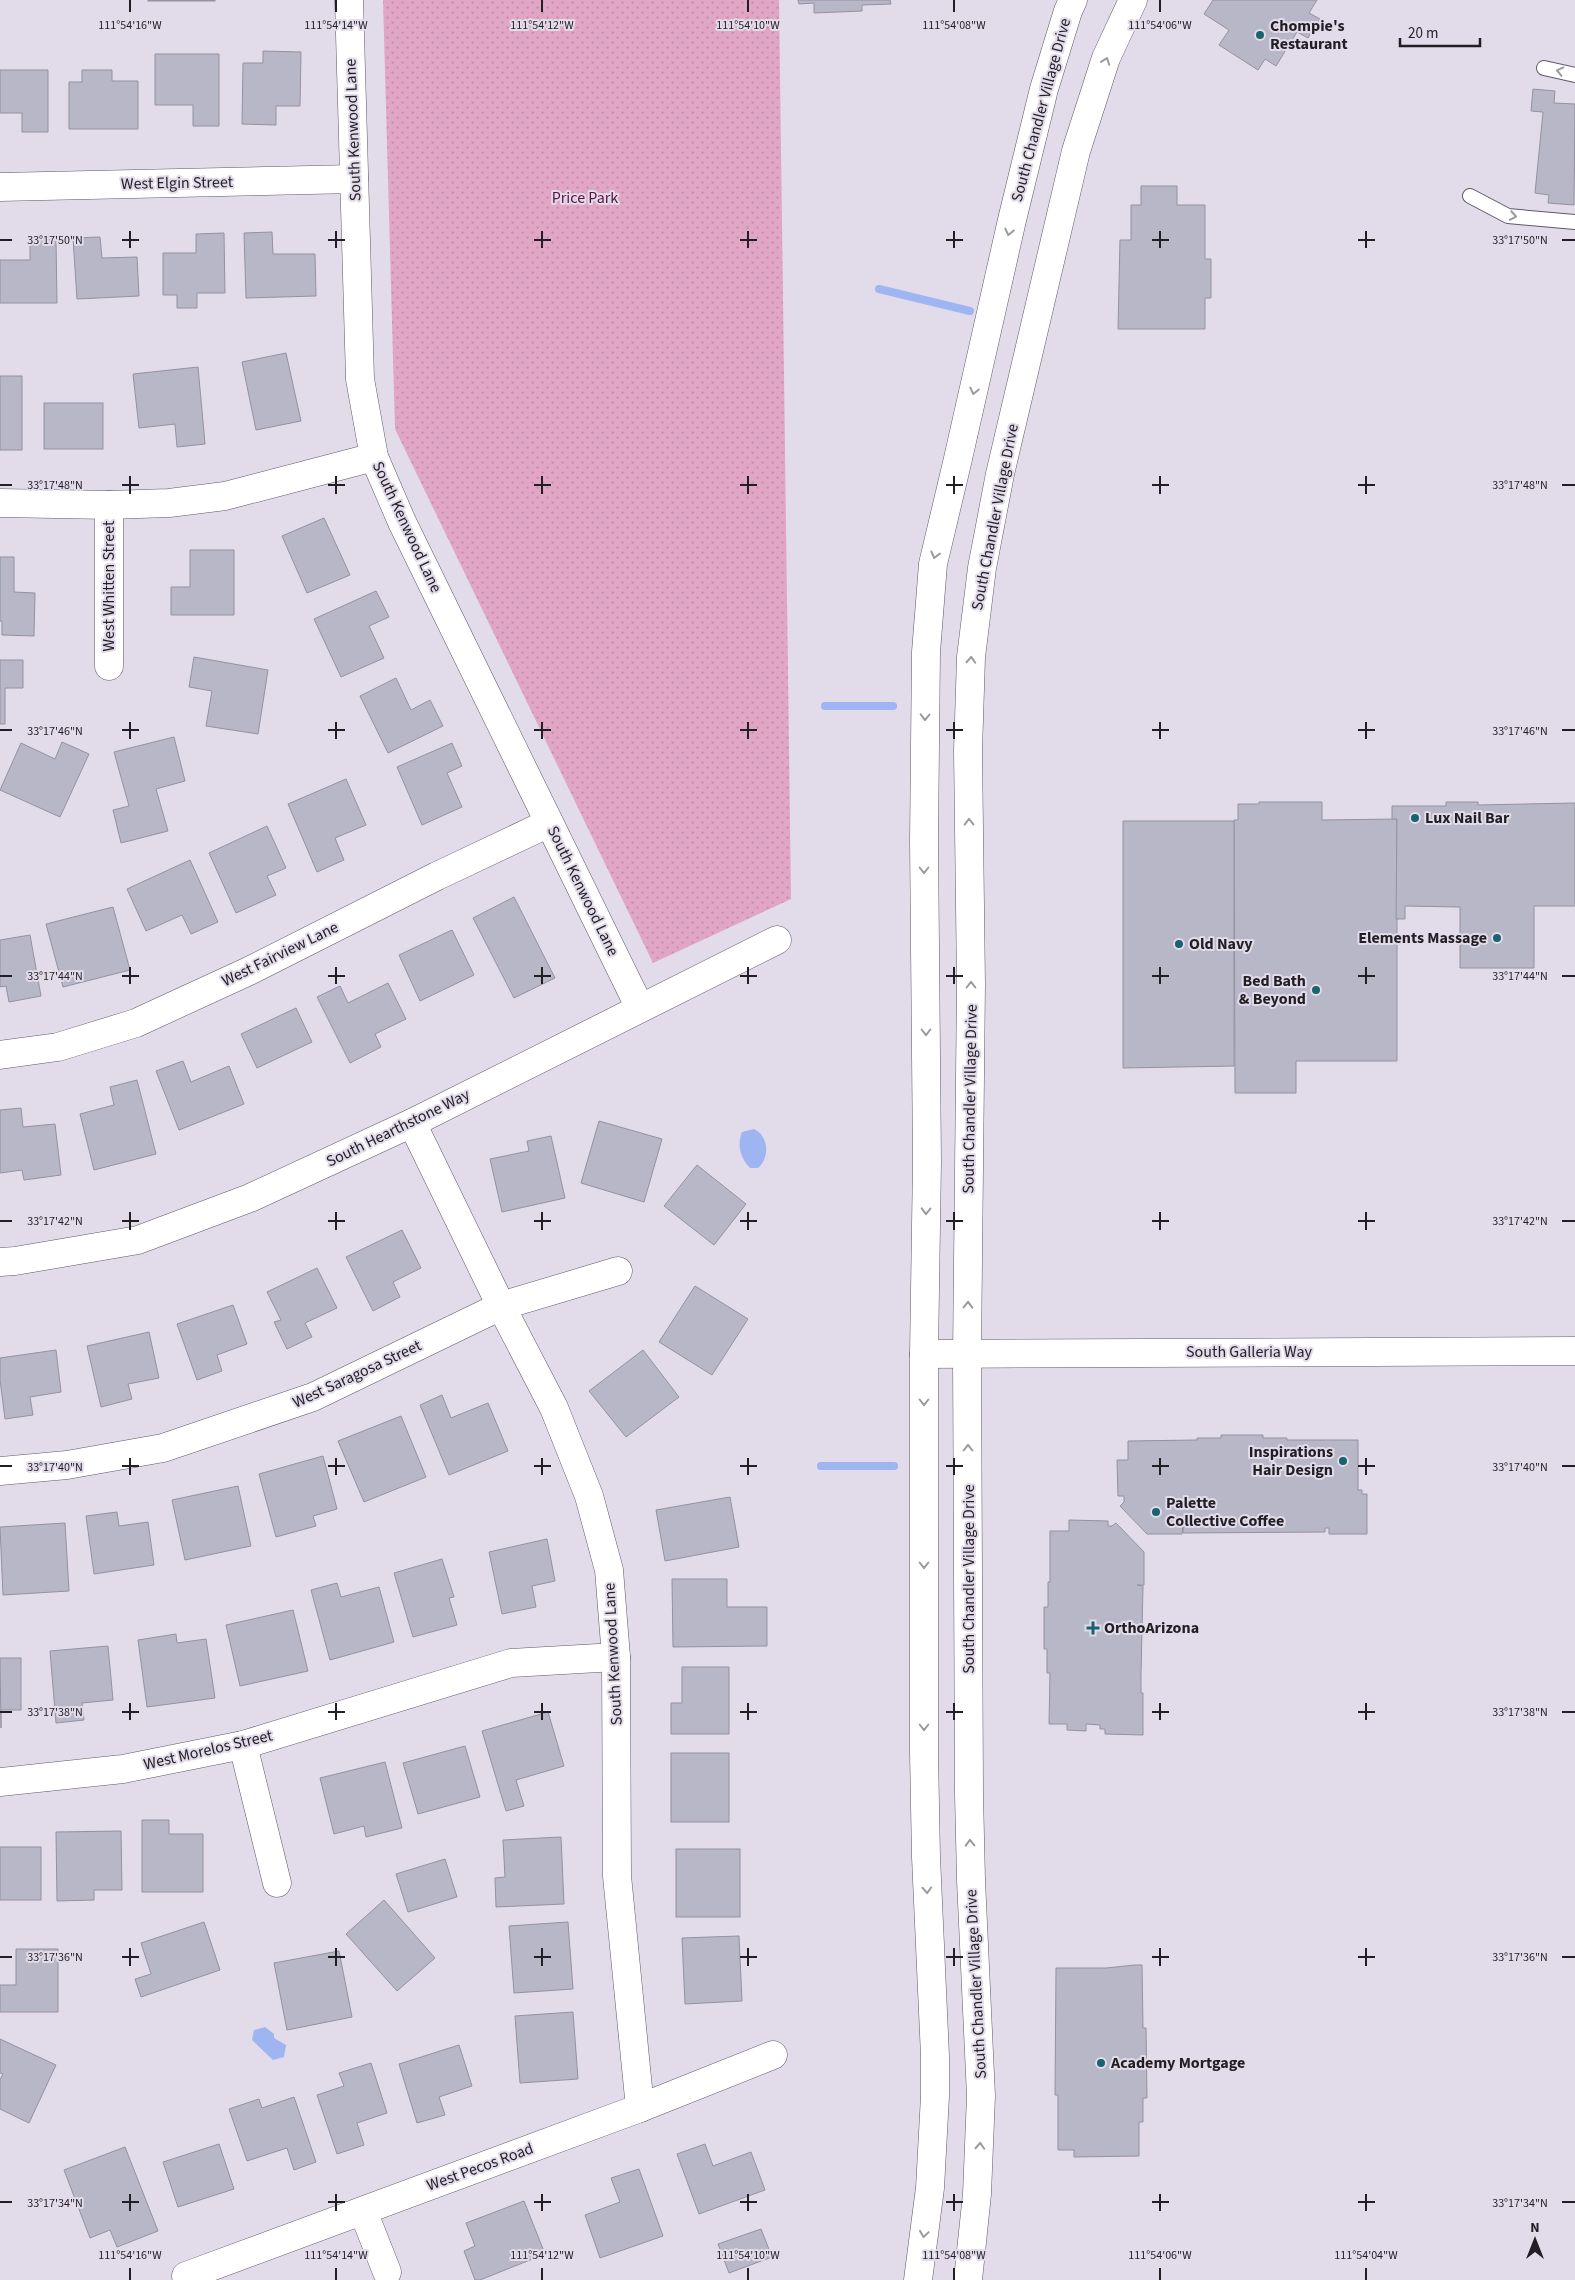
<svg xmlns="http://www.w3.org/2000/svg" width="1575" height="2280" font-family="'Source Sans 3',sans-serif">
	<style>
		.park { fill: url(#park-dots) }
		.water { fill: #9eb5f2 }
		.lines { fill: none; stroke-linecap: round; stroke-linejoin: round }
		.stream { stroke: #9eb5f2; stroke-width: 8 }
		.building { fill: #b8b7c7; stroke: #9392a1 }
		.service-casing { stroke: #5f5966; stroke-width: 16 }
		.minor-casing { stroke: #5f5966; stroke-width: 29 }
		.tertiary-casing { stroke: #5f5966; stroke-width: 29 }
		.service { stroke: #fff; stroke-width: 14 }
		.minor { stroke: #fff; stroke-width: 28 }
		.tertiary { stroke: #fff; stroke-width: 28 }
		.oneway { stroke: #9b9a9c }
		.ticks { fill: none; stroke: #211e24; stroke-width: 2 }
		.poi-dot { fill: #18636f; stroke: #e2dbea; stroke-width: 2 }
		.labels { text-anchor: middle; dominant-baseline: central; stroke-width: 4; stroke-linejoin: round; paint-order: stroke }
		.poi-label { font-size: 16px; font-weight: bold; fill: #211e24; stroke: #e2dbea; text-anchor: start }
		.street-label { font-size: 16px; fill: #211e24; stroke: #e2dbea }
		.park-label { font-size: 16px; fill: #58103f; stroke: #e2dbea }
		.ticks-label { font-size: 12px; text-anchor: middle; fill: #211e24; stroke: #e2dbea; stroke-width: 4; stroke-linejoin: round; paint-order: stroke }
	</style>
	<defs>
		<pattern id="park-dots" width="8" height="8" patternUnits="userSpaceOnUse" patternTransform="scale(1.25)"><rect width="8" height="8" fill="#e1a6c5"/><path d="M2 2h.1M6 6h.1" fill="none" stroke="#c18ea9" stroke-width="1.8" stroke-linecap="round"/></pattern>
	</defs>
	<rect width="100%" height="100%" fill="#e2dbea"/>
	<polygon class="park" points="383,0 779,0 791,899 653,963 395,429"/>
	<g class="water">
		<path d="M754,1129C769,1136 770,1158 758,1168H750C740,1158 737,1145 742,1132Z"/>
		<polygon points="265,2027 274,2034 274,2038 286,2045 284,2057 273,2060 252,2040 254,2030"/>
	</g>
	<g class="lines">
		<g class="stream">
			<polyline points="879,289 970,311"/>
			<polyline points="825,706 893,706"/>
			<polyline points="821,1466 894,1466"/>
		</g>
	</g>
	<g class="building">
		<rect x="148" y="0" width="67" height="1"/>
		<polygon points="798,0 890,0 891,4 862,5 862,11 814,13 814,3 799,4"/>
		<polygon points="1213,0 1317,0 1309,13 1320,19 1308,38 1297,32 1276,66 1265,59 1258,70 1219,45 1229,30 1204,14"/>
		<polygon points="263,51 301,52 300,106 276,106 276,125 242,124 243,63 263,63"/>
		<polygon points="155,54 219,54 219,126 193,126 193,105 155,105"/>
		<polygon points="0,70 48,70 48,132 22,132 22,113 0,113"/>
		<polygon points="82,70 112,70 112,81 138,81 138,129 69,129 69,82 82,82"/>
		<polygon points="1533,89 1555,91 1554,103 1575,104 1574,205 1548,203 1549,195 1535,193 1543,112 1531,111"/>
		<polygon points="1141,186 1177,186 1177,205 1205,205 1205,259 1211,259 1211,298 1205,298 1205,329 1118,329 1120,240 1131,240 1131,205 1141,205"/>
		<polygon points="272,232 273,254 315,254 316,296 246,298 244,233"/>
		<polygon points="224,233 225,293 197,293 197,308 177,308 177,295 163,295 163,253 196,253 196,234"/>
		<polygon points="100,237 102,258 137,257 139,296 77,299 73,238"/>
		<polygon points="30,239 56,239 57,303 0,303 0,260 30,260"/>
		<polygon points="286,353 301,421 256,430 242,362"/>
		<polygon points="198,367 205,444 177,447 175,424 139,428 133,374"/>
		<rect x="0" y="376" width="22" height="74"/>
		<rect x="44" y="403" width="59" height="46"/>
		<polygon points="324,518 350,575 307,593 282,536"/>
		<polygon points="190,550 234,550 234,615 171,615 171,587 190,587"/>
		<polygon points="0,557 14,557 14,592 35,593 34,636 2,635 2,621 0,621"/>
		<polygon points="376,591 389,617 369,626 384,658 341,677 314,619"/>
		<polygon points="194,657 268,670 258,734 206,726 212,691 189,687"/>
		<polygon points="0,660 23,660 23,688 5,688 5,724 0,724"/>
		<polygon points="396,678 411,710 430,700 443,726 388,753 360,696"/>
		<polygon points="174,737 185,781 156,789 168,831 121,843 113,810 129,806 114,752"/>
		<polygon points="62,742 89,754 60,817 0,790 21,743 55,759"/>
		<polygon points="452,743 462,766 447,773 462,807 422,825 397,767"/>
		<polygon points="346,779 366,825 335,838 344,860 317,872 288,804"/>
		<polygon points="1259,802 1322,802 1322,820 1397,819 1397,1061 1296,1061 1296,1093 1235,1093 1234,820 1238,820 1238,804 1259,804"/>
		<polygon points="1446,802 1478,802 1478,805 1575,803 1575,906 1534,906 1534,968 1460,968 1460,907 1405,906 1405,919 1396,919 1397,819 1392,819 1392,806 1446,806"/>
		<polygon points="1123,821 1234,821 1234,1066 1123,1068"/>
		<polygon points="267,826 286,868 267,876 276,895 236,913 209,853"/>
		<polygon points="190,860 218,922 191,934 182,915 146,931 127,889"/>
		<polygon points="514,897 555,978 514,998 473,918"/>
		<polygon points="113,907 130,970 63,987 46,924"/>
		<polygon points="452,930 474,975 420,1001 399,955"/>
		<polygon points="30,935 41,996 9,1002 6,986 0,987 0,940"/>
		<polygon points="388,983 406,1019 375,1034 381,1047 350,1063 317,997 340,986 348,1003"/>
		<polygon points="296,1008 312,1042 257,1068 241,1034"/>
		<polygon points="183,1061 191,1082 229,1066 244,1104 179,1130 156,1071"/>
		<polygon points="137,1080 156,1154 94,1170 80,1114 114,1105 110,1087"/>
		<polygon points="21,1108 23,1127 55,1124 61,1175 24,1180 22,1170 0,1173 0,1110"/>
		<polygon points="599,1121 662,1139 644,1202 581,1183"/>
		<polygon points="551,1136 565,1198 502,1212 490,1159 529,1151 527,1141"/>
		<polygon points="697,1165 746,1204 714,1245 664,1206"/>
		<polygon points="402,1230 421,1268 393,1282 400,1297 373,1311 346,1257"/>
		<polygon points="317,1268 337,1308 305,1323 312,1337 287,1349 274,1322 281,1320 267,1292"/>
		<polygon points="695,1286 748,1319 712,1375 659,1342"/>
		<polygon points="233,1305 247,1344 217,1355 222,1371 197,1380 177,1324"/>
		<polygon points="149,1332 159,1378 128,1384 132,1399 101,1407 87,1346"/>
		<polygon points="56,1350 61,1392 30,1397 33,1415 5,1419 0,1380 0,1358"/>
		<polygon points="643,1350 679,1397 626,1437 589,1391"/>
		<polygon points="442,1395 451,1418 488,1403 508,1451 449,1475 420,1405"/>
		<polygon points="401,1416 426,1477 364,1502 338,1441"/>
		<polygon points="1221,1435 1263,1435 1263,1438 1287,1438 1287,1440 1358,1440 1358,1490 1362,1490 1362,1494 1367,1494 1367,1534 1329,1534 1329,1528 1325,1528 1325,1532 1183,1533 1183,1527 1182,1534 1147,1534 1120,1506 1124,1502 1124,1496 1118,1496 1117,1460 1128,1460 1128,1441 1197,1440 1197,1438 1221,1438"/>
		<polygon points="323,1456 337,1509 313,1516 316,1526 276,1537 259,1474"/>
		<polygon points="238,1486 251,1546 185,1560 172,1500"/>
		<polygon points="730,1497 739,1547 665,1561 656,1510"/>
		<polygon points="117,1512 119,1526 148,1522 154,1565 94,1574 86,1516"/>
		<polygon points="1069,1520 1108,1521 1108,1526 1112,1526 1116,1523 1144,1552 1144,1585 1137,1585 1143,1586 1141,1674 1141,1693 1143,1693 1143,1735 1105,1734 1105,1729 1100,1729 1100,1725 1086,1724 1086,1731 1067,1730 1067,1724 1049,1724 1050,1673 1047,1673 1047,1649 1044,1649 1044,1607 1048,1607 1048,1582 1050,1582 1050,1531 1069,1531"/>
		<polygon points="65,1523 69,1591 3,1595 0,1527"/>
		<polygon points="547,1539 555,1581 532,1586 536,1607 502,1614 489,1552"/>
		<polygon points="442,1559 454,1597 449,1598 457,1625 413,1637 394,1573"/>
		<polygon points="672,1579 727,1579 727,1607 767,1607 767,1646 673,1647"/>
		<polygon points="337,1583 341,1597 379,1587 394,1642 330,1660 311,1590"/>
		<polygon points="293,1610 308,1671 240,1686 226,1625"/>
		<polygon points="176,1634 177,1643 206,1639 215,1698 147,1707 138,1640"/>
		<polygon points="108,1646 113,1700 82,1703 84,1720 56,1723 50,1651"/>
		<polygon points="0,1658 21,1658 21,1710 1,1710 1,1728"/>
		<polygon points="682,1667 729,1667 729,1734 671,1734 671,1703 682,1703"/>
		<polygon points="548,1712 564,1766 516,1780 524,1806 506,1811 482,1731"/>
		<polygon points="465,1746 480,1797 418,1814 403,1763"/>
		<rect x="671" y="1753" width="58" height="69"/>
		<polygon points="385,1762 402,1828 366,1837 364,1826 334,1834 320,1778"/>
		<polygon points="142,1820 169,1820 169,1834 203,1834 203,1892 142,1892"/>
		<polygon points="121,1831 122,1890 94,1890 94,1900 57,1901 56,1832"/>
		<polygon points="561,1837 564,1904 496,1907 495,1878 505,1877 503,1840"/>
		<rect x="0" y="1847" width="41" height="53"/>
		<rect x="676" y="1849" width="64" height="68"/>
		<polygon points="445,1859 457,1897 408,1912 396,1874"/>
		<polygon points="384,1900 435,1958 397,1991 346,1934"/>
		<polygon points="204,1922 220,1970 141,1997 135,1979 151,1974 141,1943"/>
		<polygon points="568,1922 573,1989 514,1993 509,1926"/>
		<polygon points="739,1936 742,2001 685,2004 682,1938"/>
		<polygon points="16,1949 58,1949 58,2012 0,2012 0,1985 16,1985"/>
		<polygon points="339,1951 352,2017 287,2030 274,1963"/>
		<polygon points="1135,1965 1142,1965 1143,2028 1146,2028 1147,2098 1143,2098 1143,2122 1139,2122 1139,2156 1074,2157 1074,2150 1058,2150 1058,2095 1055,2095 1056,1968 1106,1968"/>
		<polygon points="573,2012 578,2079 520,2083 515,2016"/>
		<polygon points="0,2039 56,2065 29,2123 0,2109 0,2080 3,2074 0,2073"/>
		<polygon points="459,2045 472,2086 439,2097 445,2115 417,2123 399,2064"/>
		<polygon points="371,2063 387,2113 357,2123 364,2145 337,2154 317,2095 344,2086 339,2073"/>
		<polygon points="294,2097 316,2162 294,2170 287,2148 247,2161 229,2109 259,2099 262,2108"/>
		<polygon points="219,2144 234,2189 178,2207 163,2162"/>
		<polygon points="705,2144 713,2166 751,2152 765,2190 699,2214 677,2154"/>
		<polygon points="125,2147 158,2231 117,2247 110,2230 90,2238 64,2170"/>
		<polygon points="639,2169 663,2236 600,2258 585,2215 620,2202 611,2178"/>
		<polygon points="524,2201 545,2254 480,2280 475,2280 464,2251 475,2246 466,2223"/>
		<polygon points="761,2229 772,2257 729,2273 718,2244"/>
	</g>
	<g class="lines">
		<g class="service-casing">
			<g id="service">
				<polyline points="1544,68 1575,75"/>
				<polyline points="1470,196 1508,216 1575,222"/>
			</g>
		</g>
		<g class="minor-casing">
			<g id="minor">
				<polyline points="349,0 360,379 374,457 402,522 640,1008"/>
				<polyline points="0,187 354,179"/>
				<polyline points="0,503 109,505 169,503 225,496 374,457"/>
				<polyline points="109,505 109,666"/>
				<polyline points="0,1055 58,1047 136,1023 249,971 437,876 549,823"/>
				<polyline points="412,1123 501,1306 554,1408 589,1496 609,1570 616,1657 617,1876 640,2108"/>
				<polyline points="0,1471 67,1465 163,1448 313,1397 501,1306 618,1271"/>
				<polyline points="243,1745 277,1883"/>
				<polyline points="0,1782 123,1769 243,1745 511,1663 616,1657"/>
				<polyline points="363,2211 387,2272"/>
				<polyline points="186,2276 640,2108 773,2055"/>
			</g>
		</g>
		<g class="tertiary-casing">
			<g id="tertiary">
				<polyline points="0,1262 15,1261 138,1240 250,1198 412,1123 777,940"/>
				<polyline points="924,1354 1575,1351"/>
				<polyline points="918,2280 930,2188 935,2096 935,2056 926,1857 924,1753 924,1354 927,1162 924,840 926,652 933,564 957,463 1012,220 1044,89 1068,11 1073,0"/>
				<polyline points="968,2280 977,2194 981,2096 971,1880 969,1794 967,1354 971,984 968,751 971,657 982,568 1000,474 1076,151 1106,58 1133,0"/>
			</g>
		</g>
		<use href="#service" class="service"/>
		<use href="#minor" class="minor"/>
		<use href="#tertiary" class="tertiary"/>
	</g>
	<defs><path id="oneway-chevron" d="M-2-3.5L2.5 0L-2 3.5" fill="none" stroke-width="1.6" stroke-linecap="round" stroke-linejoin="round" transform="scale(1.25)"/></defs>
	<g class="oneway">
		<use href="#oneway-chevron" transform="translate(1106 61) rotate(-70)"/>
		<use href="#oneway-chevron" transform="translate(1560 71) rotate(-167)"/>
		<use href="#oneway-chevron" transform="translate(1513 216) rotate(10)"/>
		<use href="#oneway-chevron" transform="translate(1009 232) rotate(102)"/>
		<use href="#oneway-chevron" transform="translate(974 391) rotate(103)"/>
		<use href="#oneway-chevron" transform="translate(935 555) rotate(104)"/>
		<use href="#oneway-chevron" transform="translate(971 660) rotate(-87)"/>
		<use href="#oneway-chevron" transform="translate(925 717) rotate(91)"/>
		<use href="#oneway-chevron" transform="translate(969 822) rotate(-91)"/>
		<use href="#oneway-chevron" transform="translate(924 870) rotate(90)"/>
		<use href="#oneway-chevron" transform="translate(971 985) rotate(-90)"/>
		<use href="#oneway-chevron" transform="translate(926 1032) rotate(90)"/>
		<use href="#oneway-chevron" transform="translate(926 1211) rotate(91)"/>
		<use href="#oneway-chevron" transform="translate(968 1305) rotate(-89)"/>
		<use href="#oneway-chevron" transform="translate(924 1402) rotate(90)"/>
		<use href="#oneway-chevron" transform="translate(968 1448) rotate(-90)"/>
		<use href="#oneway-chevron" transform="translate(924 1565) rotate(90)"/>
		<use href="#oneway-chevron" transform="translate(924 1727) rotate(90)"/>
		<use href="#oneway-chevron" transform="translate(970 1843) rotate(-91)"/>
		<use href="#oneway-chevron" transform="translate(927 1890) rotate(87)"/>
		<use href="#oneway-chevron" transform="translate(980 2146) rotate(-87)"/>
		<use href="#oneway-chevron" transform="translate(924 2234) rotate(98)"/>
	</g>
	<path class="ticks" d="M130,0V12M336,0V12M542,0V12M748,0V12M954,0V12M1160,0V12M130,231V248M336,231V248M542,231V248M748,231V248M954,231V248M1160,231V248M1366,231V248M0,240H12M122,240H139M328,240H345M534,240H551M740,240H757M946,240H963M1152,240H1169M1358,240H1375M1562,240H1575M130,476V494M336,476V494M542,476V494M748,476V494M954,476V494M1160,476V494M1366,476V494M0,485H12M122,485H139M328,485H345M534,485H551M740,485H757M946,485H963M1152,485H1169M1358,485H1375M1562,485H1575M130,722V739M336,722V739M542,722V739M748,722V739M954,722V739M1160,722V739M1366,722V739M0,730H12M122,730H139M328,730H345M534,730H551M740,730H757M946,730H963M1152,730H1169M1358,730H1375M1562,730H1575M130,967V984M336,967V984M542,967V984M748,967V984M954,967V984M1160,967V984M1366,967V984M0,976H12M122,976H139M328,976H345M534,976H551M740,976H757M946,976H963M1152,976H1169M1358,976H1375M1562,976H1575M130,1212V1230M336,1212V1230M542,1212V1230M748,1212V1230M954,1212V1230M1160,1212V1230M1366,1212V1230M0,1221H12M122,1221H139M328,1221H345M534,1221H551M740,1221H757M946,1221H963M1152,1221H1169M1358,1221H1375M1562,1221H1575M130,1458V1475M336,1458V1475M542,1458V1475M748,1458V1475M954,1458V1475M1160,1458V1475M1366,1458V1475M0,1466H12M122,1466H139M328,1466H345M534,1466H551M740,1466H757M946,1466H963M1152,1466H1169M1358,1466H1375M1562,1466H1575M130,1703V1720M336,1703V1720M542,1703V1720M748,1703V1720M954,1703V1720M1160,1703V1720M1366,1703V1720M0,1712H12M122,1712H139M328,1712H345M534,1712H551M740,1712H757M946,1712H963M1152,1712H1169M1358,1712H1375M1562,1712H1575M130,1948V1966M336,1948V1966M542,1948V1966M748,1948V1966M954,1948V1966M1160,1948V1966M1366,1948V1966M0,1957H12M122,1957H139M328,1957H345M534,1957H551M740,1957H757M946,1957H963M1152,1957H1169M1358,1957H1375M1562,1957H1575M130,2194V2211M336,2194V2211M542,2194V2211M748,2194V2211M954,2194V2211M1160,2194V2211M1366,2194V2211M0,2202H12M122,2202H139M328,2202H345M534,2202H551M740,2202H757M946,2202H963M1152,2202H1169M1358,2202H1375M1562,2202H1575M130,2268V2280M336,2268V2280M542,2268V2280M748,2268V2280M954,2268V2280M1160,2268V2280M1366,2268V2280"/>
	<g class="poi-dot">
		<circle cx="1260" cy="35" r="5"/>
		<circle cx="1415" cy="818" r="5"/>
		<circle cx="1497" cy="938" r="5"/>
		<circle cx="1179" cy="944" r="5"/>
		<circle cx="1316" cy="990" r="5"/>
		<circle cx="1343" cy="1461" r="5"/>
		<circle cx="1156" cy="1512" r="5"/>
		<path d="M1090.5 1620.5h5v5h5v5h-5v5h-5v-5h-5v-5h5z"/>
		<circle cx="1101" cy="2063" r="5"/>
	</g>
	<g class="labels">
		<g class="poi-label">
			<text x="1270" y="26">Chompie's<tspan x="1270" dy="18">Restaurant</tspan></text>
			<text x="1425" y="818">Lux Nail Bar</text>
			<text x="1487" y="938" text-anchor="end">Elements Massage</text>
			<text x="1189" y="944">Old Navy</text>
			<text x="1306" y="981" text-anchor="end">Bed Bath<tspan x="1306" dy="18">&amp; Beyond</tspan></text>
			<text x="1333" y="1452" text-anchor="end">Inspirations<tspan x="1333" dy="18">Hair Design</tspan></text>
			<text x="1166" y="1503">Palette<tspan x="1166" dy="18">Collective Coffee</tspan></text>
			<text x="1104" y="1628">OrthoArizona</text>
			<text x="1111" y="2063">Academy Mortgage</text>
		</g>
		<g class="street-label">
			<text transform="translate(1041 110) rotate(-75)">South Chandler Village Drive</text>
			<text transform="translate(353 130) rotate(-92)">South Kenwood Lane</text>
			<text transform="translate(177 183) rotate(-1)">West Elgin Street</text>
			<text transform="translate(995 517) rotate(-79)">South Chandler Village Drive</text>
			<text transform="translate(407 527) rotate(65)">South Kenwood Lane</text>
			<text transform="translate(109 586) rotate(-90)">West Whitten Street</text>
			<text transform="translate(583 891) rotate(64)">South Kenwood Lane</text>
			<text transform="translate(280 954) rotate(-26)">West Fairview Lane</text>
			<text transform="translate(970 1099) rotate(-89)">South Chandler Village Drive</text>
			<text transform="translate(398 1128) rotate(-26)">South Hearthstone Way</text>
			<text x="1249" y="1352">South Galleria Way</text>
			<text transform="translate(357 1374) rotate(-25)">West Saragosa Street</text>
			<text transform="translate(969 1579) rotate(-90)">South Chandler Village Drive</text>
			<text transform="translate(613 1654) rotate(-93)">South Kenwood Lane</text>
			<text transform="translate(208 1750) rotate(-13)">West Morelos Street</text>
			<text transform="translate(976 1984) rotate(-93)">South Chandler Village Drive</text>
			<text transform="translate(480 2167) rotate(-20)">West Pecos Road</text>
		</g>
		<g class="park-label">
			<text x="585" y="198">Price Park</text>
		</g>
	</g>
	<g class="ticks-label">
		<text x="130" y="29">111°54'16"W</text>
		<text x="336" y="29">111°54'14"W</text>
		<text x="542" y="29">111°54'12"W</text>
		<text x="748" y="29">111°54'10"W</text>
		<text x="954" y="29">111°54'08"W</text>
		<text x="1160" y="29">111°54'06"W</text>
		<text x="55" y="244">33°17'50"N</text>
		<text x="1520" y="244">33°17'50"N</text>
		<text x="55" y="489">33°17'48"N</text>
		<text x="1520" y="489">33°17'48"N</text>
		<text x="55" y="735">33°17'46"N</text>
		<text x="1520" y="735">33°17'46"N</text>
		<text x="55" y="980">33°17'44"N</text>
		<text x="1520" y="980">33°17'44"N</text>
		<text x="55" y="1225">33°17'42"N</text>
		<text x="1520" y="1225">33°17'42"N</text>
		<text x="55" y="1471">33°17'40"N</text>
		<text x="1520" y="1471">33°17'40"N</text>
		<text x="55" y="1716">33°17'38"N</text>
		<text x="1520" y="1716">33°17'38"N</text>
		<text x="55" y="1961">33°17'36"N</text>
		<text x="1520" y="1961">33°17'36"N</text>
		<text x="55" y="2207">33°17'34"N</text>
		<text x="1520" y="2207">33°17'34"N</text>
		<text x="130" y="2259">111°54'16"W</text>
		<text x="336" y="2259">111°54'14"W</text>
		<text x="542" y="2259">111°54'12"W</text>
		<text x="748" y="2259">111°54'10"W</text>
		<text x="954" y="2259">111°54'08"W</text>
		<text x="1160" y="2259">111°54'06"W</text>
		<text x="1366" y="2259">111°54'04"W</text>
	</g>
	<g transform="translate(1535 2240)" stroke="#e2dbea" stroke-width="4" paint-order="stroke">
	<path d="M0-4L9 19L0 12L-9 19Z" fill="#211e24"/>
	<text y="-8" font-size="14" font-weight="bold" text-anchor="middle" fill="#211e24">N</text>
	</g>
	<path d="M1400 38v8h80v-8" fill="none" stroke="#211e24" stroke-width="2.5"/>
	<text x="1408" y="38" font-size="15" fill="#211e24" stroke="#e2dbea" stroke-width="4" paint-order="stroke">20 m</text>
</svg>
